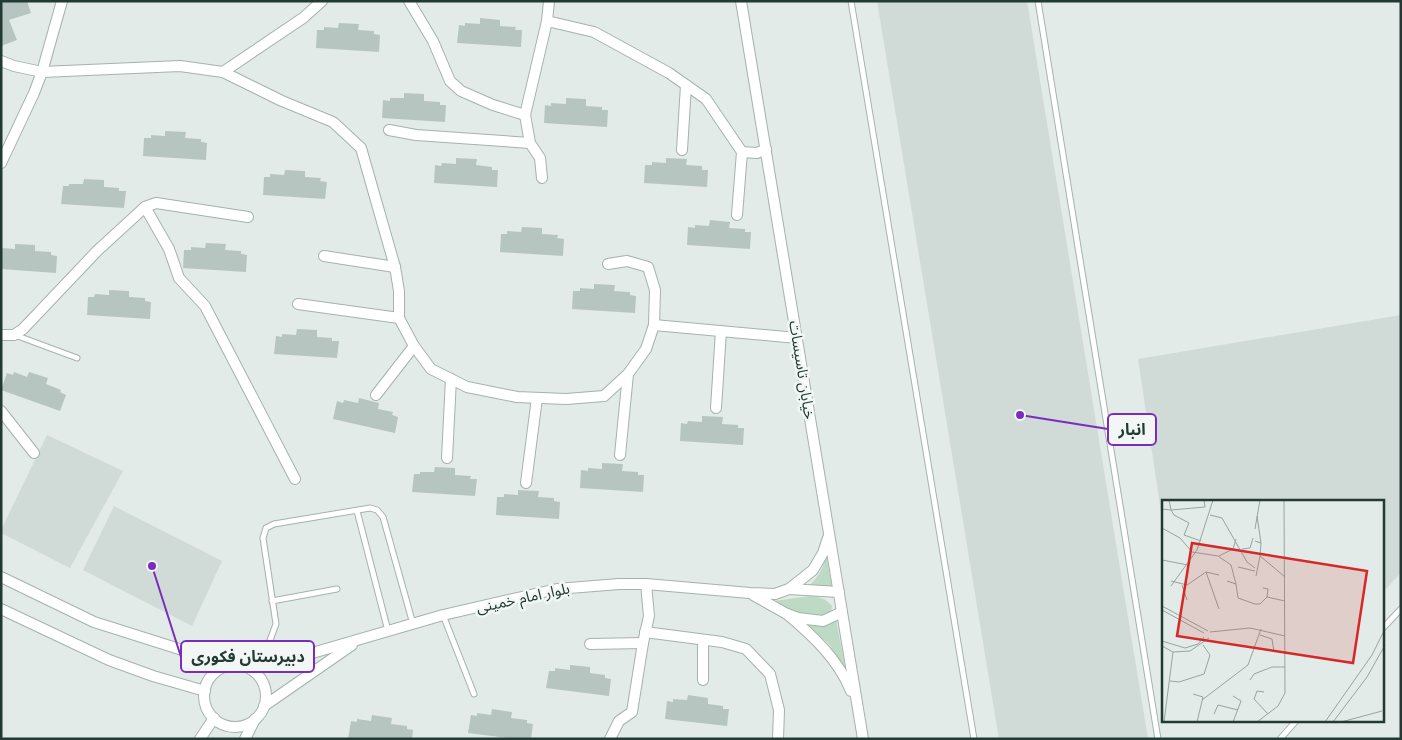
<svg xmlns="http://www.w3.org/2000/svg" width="1402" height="740" font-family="'Fira Sans','Noto Sans Arabic',sans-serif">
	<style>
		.built { fill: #d0dad6 }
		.green { fill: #bcdac4 }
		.building { fill: #b7c5c0 }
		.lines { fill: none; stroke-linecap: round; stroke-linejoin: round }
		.lane-casing { stroke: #a5b2ae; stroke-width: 7 }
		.street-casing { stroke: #a5b2ae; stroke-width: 12 }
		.lane { stroke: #fff; stroke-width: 5 }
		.street { stroke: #fff; stroke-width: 10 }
		.labels { text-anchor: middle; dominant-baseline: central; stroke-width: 5; stroke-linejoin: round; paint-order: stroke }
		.street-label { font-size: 15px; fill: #233a34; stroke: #f2f7f5 }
		.inset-road { fill: none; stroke: #96a49f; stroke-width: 1 }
		.view { fill: #d62828; fill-opacity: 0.15; stroke: #d62828; stroke-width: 2.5 }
		.inset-edge { fill: none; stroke: #233a34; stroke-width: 2.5 }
		.leader { fill: none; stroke: #7b2cbf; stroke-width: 2 }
		.callout-dot { fill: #7b2cbf; stroke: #f2f7f5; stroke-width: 2 }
		.callout { fill: #f2f7f5; stroke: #7b2cbf; stroke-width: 2 }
		.callout-label { font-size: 16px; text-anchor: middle; font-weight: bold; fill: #233a34 }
	</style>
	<rect width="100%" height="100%" fill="#e2ebe7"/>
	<g class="built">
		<polygon points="877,1 1027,1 1148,739 999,739"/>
		<polygon points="1401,315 1401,573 1383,592 1383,501 1163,501 1163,525 1138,359"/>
		<polygon points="47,435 123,471 70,568 1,533 1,530"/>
		<polygon points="114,506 222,561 192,626 83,570"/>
	</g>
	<g class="green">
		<path d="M826,554L832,587L809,586C819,576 824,568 826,554Z"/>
		<path d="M811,596C821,597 826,599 832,606L831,612C811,622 785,607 766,602Z"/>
		<path d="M836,620L846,672L829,644L806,624C818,626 825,627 836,620Z"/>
	</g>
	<g class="building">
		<polygon points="1,1 27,1 31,13 9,20 17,40 1,46"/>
		<polygon points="480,18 500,20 500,26 516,27 515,30 522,30 521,47 457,43 459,25 465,26 465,23 480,24"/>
		<polygon points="339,23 359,24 358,30 374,31 374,34 380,35 379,52 316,48 317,30 324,30 324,27 338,28"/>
		<polygon points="404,93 424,94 424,101 440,102 440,105 446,105 445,122 382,118 383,100 390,101 390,98 404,98"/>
		<polygon points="566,98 586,99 586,106 602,107 602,110 608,110 607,127 544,123 545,105 551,106 551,103 566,104"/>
		<polygon points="165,131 186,132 185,138 201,139 201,142 207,143 206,160 143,156 144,138 151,138 151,135 165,136"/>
		<polygon points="456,158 477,159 476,165 492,167 492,170 498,170 497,187 434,183 435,165 441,166 442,163 456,164"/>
		<polygon points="666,158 687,159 686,165 702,166 702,170 708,170 707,187 644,183 645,165 652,165 652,162 666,163"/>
		<polygon points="285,170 305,171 305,177 321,178 320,181 327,182 325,199 263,195 264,177 270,177 270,174 284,175"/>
		<polygon points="84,179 104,180 104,187 119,188 119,191 126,191 124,208 61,204 63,186 69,186 69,184 83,184"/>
		<polygon points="710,220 730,222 729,228 745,229 745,232 751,232 750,249 687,245 688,227 695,228 695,225 709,226"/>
		<polygon points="522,227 542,228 542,234 558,235 557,238 564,239 563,256 500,252 501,234 507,234 507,231 521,232"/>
		<polygon points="206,243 226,244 225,250 241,251 241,254 247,255 246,272 183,268 184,250 191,250 191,247 205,248"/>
		<polygon points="15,244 35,245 35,251 51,252 51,255 57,256 56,273 1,269 1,248 15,249"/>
		<polygon points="594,284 615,285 614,291 630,292 630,295 636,296 635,313 572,309 573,291 580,291 580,288 594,289"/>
		<polygon points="109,290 129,291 129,297 145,298 145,301 151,302 150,319 87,315 88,297 94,297 95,294 109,295"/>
		<polygon points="297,329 317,330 317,337 332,338 332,341 339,341 337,358 274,354 276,336 282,337 282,334 296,335"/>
		<polygon points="14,372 27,377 29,372 48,378 46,384 61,390 60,392 66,395 60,411 1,390 7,373 13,375"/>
		<polygon points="359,398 379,403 378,409 393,412 392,415 398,417 395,433 333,419 337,401 343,403 344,400 358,403"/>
		<polygon points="702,416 723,417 722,424 738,425 738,428 744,428 743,445 680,441 681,423 687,424 688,421 702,422"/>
		<polygon points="602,463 623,464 622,471 638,472 638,475 644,475 643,492 580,488 581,470 588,471 588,468 602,469"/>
		<polygon points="435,467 455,468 455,475 471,476 470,479 477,479 475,496 412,492 414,474 420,474 420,472 434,472"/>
		<polygon points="518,490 539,491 538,497 554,498 554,501 560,502 559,519 496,515 497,497 504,497 504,494 518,495"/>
		<polygon points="570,665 590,667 590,673 605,675 605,678 611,679 609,696 546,688 549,671 555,671 555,668 570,670"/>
		<polygon points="688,695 708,698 708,704 723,706 723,709 729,709 727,726 665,719 667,701 673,702 673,699 687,700"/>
		<polygon points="492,709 512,712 511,718 527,720 527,723 533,724 531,739 516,739 468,733 471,715 477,716 477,713 491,715"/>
		<polygon points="372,715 392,718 391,724 407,726 407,729 413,730 412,739 348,739 351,721 357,722 357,719 371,721"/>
	</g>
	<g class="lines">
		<g class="lane-casing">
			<g id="lane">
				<polyline points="851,1 974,739"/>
				<polyline points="1038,1 1158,739"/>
				<polyline points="15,335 77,358"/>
				<polyline points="357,511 388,631"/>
				<polyline points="272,601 337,589"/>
				<polyline points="443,615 474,694"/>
				<polyline points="1383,628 1401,609"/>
				<polyline points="248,667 269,643 276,624 263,538 266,528 274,524 370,508 377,510 383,517 413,624"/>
				<polyline points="1280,739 1296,721"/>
			</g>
		</g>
		<g class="street-casing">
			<g id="street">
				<polyline points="409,1 433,41 450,81 461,91 493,105 525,115"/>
				<polyline points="549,1 547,21 594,32 669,73 706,99 742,152 757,153 766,149"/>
				<polyline points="741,1 863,739"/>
				<polyline points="1,61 14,66 42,72 180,66 223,72 282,101 333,122 361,148 395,267 324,256"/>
				<polyline points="223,72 303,18 322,1"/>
				<polyline points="389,130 416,135 530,143"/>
				<polyline points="682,150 686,85"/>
				<polyline points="1,163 34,93 42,72 62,1"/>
				<polyline points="542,178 540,158 530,143 525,115 547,21"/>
				<polyline points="145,207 169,249 179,278 205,306 295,479"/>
				<polyline points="737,215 742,152"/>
				<polyline points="395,267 399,291 399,318 414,346 431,369 467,387 517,397 566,399 604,396 628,374 646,349 654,325 655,290 648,267 627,261 608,264"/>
				<polyline points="298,304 399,318"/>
				<polyline points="654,325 797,338"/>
				<polyline points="1,335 14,335 23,329 97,251 145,207 156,203 248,217"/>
				<polyline points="376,395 414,346"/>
				<polyline points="716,408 721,331"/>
				<polyline points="1,411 34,453"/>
				<polyline points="620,455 628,374"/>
				<polyline points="447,458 451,379"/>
				<polyline points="526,483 537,398"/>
				<polyline points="1,577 94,622 233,666"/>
				<polyline points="789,589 839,592"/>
				<polyline points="753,595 787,614 798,618 823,621 842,612"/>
				<polyline points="1,609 109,660 153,676 205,691"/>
				<path d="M787,614C813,636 838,659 851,691"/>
				<polyline points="645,632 722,642 746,649 770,674 779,710 778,739"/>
				<polyline points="590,644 643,643"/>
				<circle cx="235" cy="696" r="31"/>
				<polyline points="254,670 443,615 557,589 619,584 646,584 750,593 775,594 789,589 813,570 823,553 828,538"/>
				<polyline points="703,680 703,640"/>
				<polyline points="264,706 352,645"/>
				<polyline points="200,739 214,718"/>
				<polyline points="245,739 255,719"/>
				<polyline points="610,739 619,721 632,712 643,643 649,616 646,584"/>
			</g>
		</g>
		<use href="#lane" class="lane"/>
		<use href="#street" class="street"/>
	</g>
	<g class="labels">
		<g class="street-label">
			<text transform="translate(802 370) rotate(81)">خیابان تاسیسات</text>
			<text transform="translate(523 598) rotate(-12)">بلوار امام خمینی</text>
		</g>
	</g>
	<g transform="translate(1162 500)">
		<rect width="222" height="222" fill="#e2ebe7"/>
		<path class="inset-road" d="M7,0L9,10L43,7L42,0M0,9L9,10L12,15L27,23L22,35L39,41M48,15L60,18L85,62L93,68M95,16L99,43M0,28L18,38L30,52L56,56L69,65L74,84L65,81M93,29L98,0M93,41L99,43L98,56L123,77M80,49L88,48L91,38M57,56L71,49L74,39M0,60L26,65M76,67L93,71M44,72L57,109M94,76L98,56M9,81L25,85L44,72L57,75M74,84L76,98L93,104H98L105,97L106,89L101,88M20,85L25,100M9,86L35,50L51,0M105,97L123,101M0,106L46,131M0,110L42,133M48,132L88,128L123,136M98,135L110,139L112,152M0,141L23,148L36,144L42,137M0,146L11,152L28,151L47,138M88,180L92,174L110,167H123M8,181L17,182L42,174L48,155L41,145M102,192L95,191L92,199L106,214M31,194L41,197L35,222M71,196L79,201L71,222M40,200L86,165L99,129M52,214L56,205L76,210M2,222L11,152M95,222L116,206L123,193L122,0M163,222L210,155L223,129M171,222L205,177L223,145M179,222L220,211"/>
		<path class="view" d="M30,43L205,71L191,163L15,136Z"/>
		<rect width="222" height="222" class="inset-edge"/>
	</g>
	<path class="leader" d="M1020 415L1108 429M152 566L181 657"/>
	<g class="callout-dot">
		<circle cx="1020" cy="415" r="5"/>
		<circle cx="152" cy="566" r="5"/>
	</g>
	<g class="callout">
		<rect x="1108" y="414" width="48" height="31" rx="5"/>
		<rect x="181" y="641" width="133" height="31" rx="5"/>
	</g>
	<g class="callout-label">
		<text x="1132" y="435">انبار</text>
		<text x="248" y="662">دبیرستان فکوری</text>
	</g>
	<rect width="1402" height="740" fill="none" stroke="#233a34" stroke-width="5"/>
</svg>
